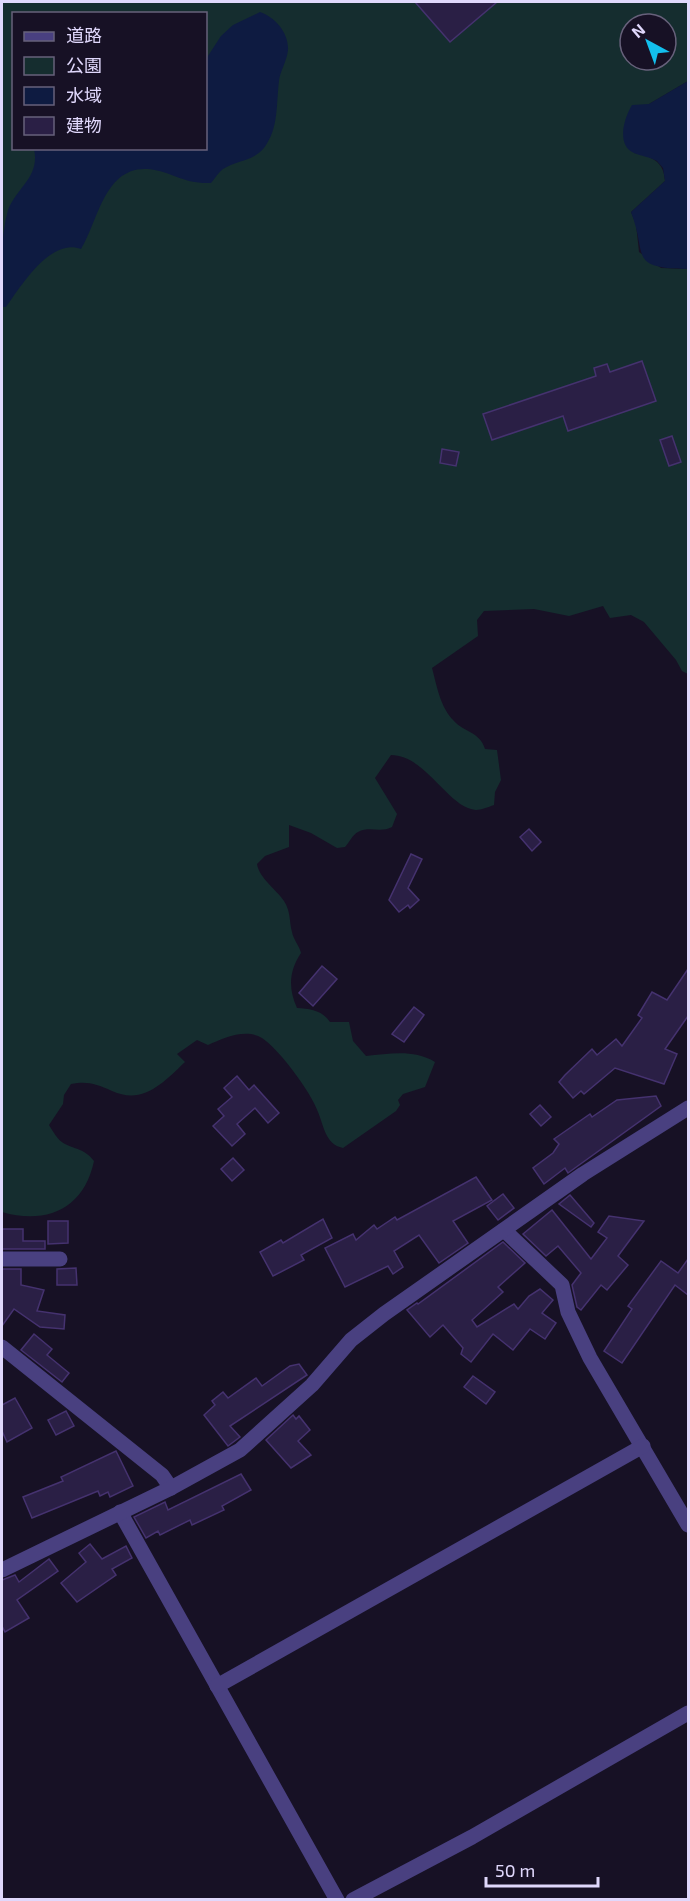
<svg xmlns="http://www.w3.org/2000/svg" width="690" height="1901" font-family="'Exo 2','Noto Sans JP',sans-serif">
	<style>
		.green { fill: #152d2f; fill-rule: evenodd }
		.water { fill: #0e1b41 }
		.building { fill: #2a1f45; stroke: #45326f; stroke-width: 1.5 }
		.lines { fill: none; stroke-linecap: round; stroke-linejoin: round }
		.minor { stroke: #494080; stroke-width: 15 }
	</style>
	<rect width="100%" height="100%" fill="#171125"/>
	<path class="green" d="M2,2H688V81L649,104L634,153C651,156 664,161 665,181L631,212L636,224L639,252L661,268L688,269V674L682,671L676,660L644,622L631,615L610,618L603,606L569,616L534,609L484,611L477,620L478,636L432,668C437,686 440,707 454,721C464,732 480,732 485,749L497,750L501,780L495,792L494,805C488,807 481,810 476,810C448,808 426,755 391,755L375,778L397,814L392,827C381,833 369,826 358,832C353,834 349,843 345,847L337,848L311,833L289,825V847L265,856L257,864C259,878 276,889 284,901C291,912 289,921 292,932C293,939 299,945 301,953C289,971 288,988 297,1008C310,1009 322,1010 330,1022H349L353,1041L366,1056C390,1054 413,1049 435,1062L425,1087L403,1094L398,1100L400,1105L396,1111L343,1148C325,1144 324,1126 318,1112C311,1092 279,1049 262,1038C245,1028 224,1038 208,1045L197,1040L177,1054L185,1062C163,1083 143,1105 112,1091C96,1084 88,1081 71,1084L64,1095L63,1104L49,1125C53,1131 57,1140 65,1144C77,1150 85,1149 94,1161C84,1209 46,1225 2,1212ZM14,14H206V148H14ZM630,24H666V60H630Z"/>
	<g class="water">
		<path d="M260,12C275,17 289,33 288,50C287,61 280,71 279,81C276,105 279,128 264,148C252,162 237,160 223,169C219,172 215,178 211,183C182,184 171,171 148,169C104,166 98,222 81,249C51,237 21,286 6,307H2C1,275 0,239 8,210C18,186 40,177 34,149L206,148V59L221,36L233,25Z"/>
		<path d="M688,81V269C627,268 648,256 631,212L665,181L663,168L657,161C650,157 641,156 634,153C616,145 624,118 632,105L649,104Z"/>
	</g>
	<g class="building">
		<polygon points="415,2 497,2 450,42"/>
		<polygon points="642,361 656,401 568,431 563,416 492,440 483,414 596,376 594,368 607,364 610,372"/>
		<polygon points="672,436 681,462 669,466 660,440"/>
		<polygon points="442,449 459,452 456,466 440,463"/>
		<polygon points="529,829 541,842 532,851 520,837"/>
		<polygon points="411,854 422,859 408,888 419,900 410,908 408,905 399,912 389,900"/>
		<polygon points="322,966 337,979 313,1006 299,993"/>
		<polygon points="688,969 688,1016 665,1049 677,1054 664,1084 615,1068 584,1094 581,1091 573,1098 559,1082 565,1075 592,1049 597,1055 616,1039 622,1046 642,1018 638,1015 652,992 667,1000"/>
		<polygon points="414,1007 424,1015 404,1042 392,1034"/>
		<polygon points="237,1076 249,1090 254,1085 279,1113 268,1123 255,1108 237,1124 245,1134 232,1146 213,1126 224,1116 218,1109 232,1097 224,1088"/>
		<polygon points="656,1096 661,1106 568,1173 565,1168 544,1184 533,1168 553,1153 559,1144 554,1139 590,1114 592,1117 617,1100"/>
		<polygon points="540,1105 551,1117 541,1126 530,1114"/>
		<polygon points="233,1158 244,1170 232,1181 221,1169"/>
		<polygon points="476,1177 492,1200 453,1221 468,1243 439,1263 419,1235 394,1251 403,1267 393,1274 388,1266 345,1287 325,1248 353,1234 356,1240 374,1225 377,1229 395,1217 397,1220"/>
		<polygon points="503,1194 514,1208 498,1220 487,1206"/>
		<polygon points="570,1195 594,1223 591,1227 559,1204"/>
		<polygon points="552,1210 591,1259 607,1238 598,1232 609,1216 644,1221 618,1256 628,1265 607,1290 601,1285 581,1310 577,1307 572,1285 581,1273 558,1246 546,1256 523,1234"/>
		<polygon points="323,1219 332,1238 301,1255 304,1260 273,1276 260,1252 281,1240 283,1243"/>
		<polygon points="48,1221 68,1221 68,1243 48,1244"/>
		<polygon points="2,1229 23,1229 23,1241 45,1241 45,1249 2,1249"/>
		<polygon points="503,1242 525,1263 498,1287 503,1292 472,1320 477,1327 514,1304 518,1309 529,1296 540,1289 553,1300 542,1313 556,1323 545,1339 530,1329 513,1350 493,1334 471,1362 461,1354 463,1348 443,1325 430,1337 407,1310 417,1303 418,1304"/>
		<polygon points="688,1259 688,1295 675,1285 622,1363 604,1351 632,1309 628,1306 661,1261 678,1273"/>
		<polygon points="76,1268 77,1285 57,1285 57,1269"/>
		<polygon points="2,1269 21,1269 21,1285 44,1290 37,1311 65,1315 64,1329 40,1327 14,1309 2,1326"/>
		<polygon points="34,1334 52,1349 47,1355 69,1373 62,1382 21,1350"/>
		<polygon points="299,1364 307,1375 230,1426 240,1437 228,1446 204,1415 215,1405 212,1401 223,1392 228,1398 256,1378 262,1386 290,1366"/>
		<polygon points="473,1376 495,1392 486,1404 464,1387"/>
		<polygon points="15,1398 32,1428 7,1442 2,1431 2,1405"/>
		<polygon points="66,1411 74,1426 56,1435 48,1420"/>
		<polygon points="293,1415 296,1419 299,1416 310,1430 298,1441 311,1455 291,1468 266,1440"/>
		<polygon points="116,1451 133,1486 110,1497 108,1492 100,1496 98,1491 32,1518 23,1497 63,1481 61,1477"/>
		<polygon points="241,1474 251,1490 222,1506 224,1510 192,1525 190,1520 160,1535 158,1531 146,1538 134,1517 165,1502 168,1510"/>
		<polygon points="90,1544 102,1559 126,1546 132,1558 112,1569 116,1575 77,1602 61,1583 86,1562 79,1553"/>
		<polygon points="49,1559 58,1571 17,1600 29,1618 5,1632 2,1626 2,1580 15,1575 19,1582"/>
	</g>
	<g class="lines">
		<g class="minor">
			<polyline points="504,1230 562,1285 568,1312 590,1358 688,1525"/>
			<polyline points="2,1259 60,1259"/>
			<polyline points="2,1347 162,1475 171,1488"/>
			<polyline points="120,1512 337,1900"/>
			<polyline points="2,1570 171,1488 240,1450 312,1385 351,1340 384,1314 583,1174 688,1108"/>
			<polyline points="217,1686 643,1446"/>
			<polyline points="353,1900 472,1837 688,1713"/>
		</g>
	</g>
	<rect width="690" height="1901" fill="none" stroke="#e0d8fc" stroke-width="6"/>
	<rect x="12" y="12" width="195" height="138" fill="#171125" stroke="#67617b" stroke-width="1.5"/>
	<rect x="24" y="32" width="30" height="9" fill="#494080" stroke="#67617b" stroke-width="1.5"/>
	<text x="66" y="42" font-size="18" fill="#e0d8fc">道路</text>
	<rect x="24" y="57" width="30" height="18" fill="#152d2f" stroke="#67617b" stroke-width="1.5"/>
	<text x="66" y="72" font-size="18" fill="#e0d8fc">公園</text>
	<rect x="24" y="87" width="30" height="18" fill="#0e1b41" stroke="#67617b" stroke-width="1.5"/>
	<text x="66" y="102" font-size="18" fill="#e0d8fc">水域</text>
	<rect x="24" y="117" width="30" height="18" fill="#2a1f45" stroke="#67617b" stroke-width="1.5"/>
	<text x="66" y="132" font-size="18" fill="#e0d8fc">建物</text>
	<g transform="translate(648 42) rotate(319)"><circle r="28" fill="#171125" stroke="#67617b" stroke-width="1.5"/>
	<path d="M0-4.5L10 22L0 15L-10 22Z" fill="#13bfed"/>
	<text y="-9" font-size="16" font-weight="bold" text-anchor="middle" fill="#e0d8fc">N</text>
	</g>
	<path d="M486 1877v9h112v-9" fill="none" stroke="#e0d8fc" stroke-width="3"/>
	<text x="495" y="1877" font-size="18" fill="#e0d8fc" stroke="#171125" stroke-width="4.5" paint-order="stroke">50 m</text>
</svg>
